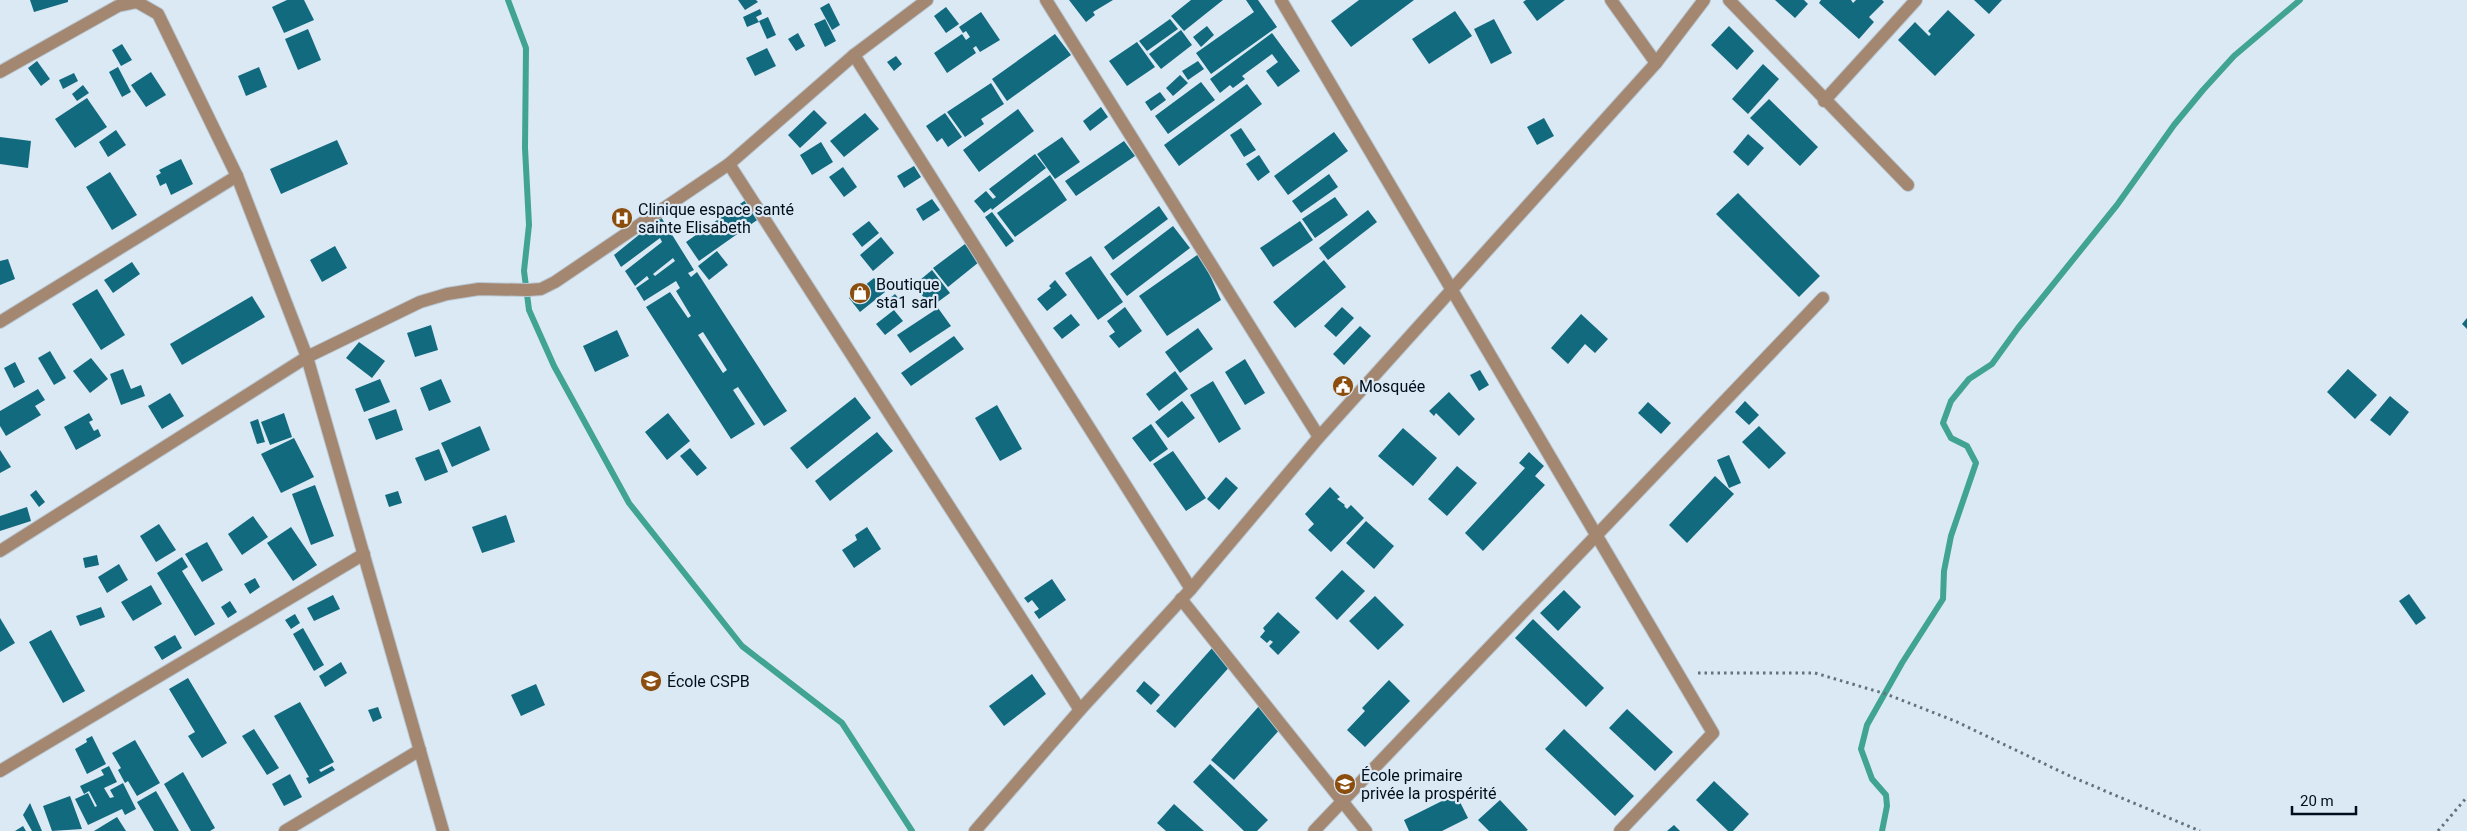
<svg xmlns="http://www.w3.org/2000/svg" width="2467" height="831" font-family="Roboto,sans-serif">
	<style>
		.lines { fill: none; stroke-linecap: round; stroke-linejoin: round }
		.stream { stroke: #41a493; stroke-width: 6 }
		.building { fill: #126a7f; fill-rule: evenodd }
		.minor-casing { stroke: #b8c6d1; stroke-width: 14 }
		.path { stroke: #64727f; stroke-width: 3; stroke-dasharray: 2.5 4; stroke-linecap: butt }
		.minor { stroke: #a38771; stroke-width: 12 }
		.labels { text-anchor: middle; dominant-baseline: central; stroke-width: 4.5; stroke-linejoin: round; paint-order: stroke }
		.poi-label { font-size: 16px; fill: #000e1c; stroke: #dbe9f4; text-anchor: start }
	</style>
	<rect width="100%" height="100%" fill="#dbe9f4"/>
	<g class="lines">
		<g class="stream">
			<polyline points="508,0 526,48 525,148 529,225 524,271 529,310 554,366 629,503 742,646 842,723 912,831"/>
			<polyline points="1882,831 1887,806 1886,795 1872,779 1861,749 1867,725 1902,663 1943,599 1944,571 1951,536 1976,463 1967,446 1951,438 1943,423 1951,401 1969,379 1992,364 2018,328 2117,205 2174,125 2203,90 2234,56 2300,0"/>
		</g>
	</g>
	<g class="building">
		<polygon points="30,0 68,0 68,2 34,12"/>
		<polygon points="287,0 304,0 314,20 284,33 272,7"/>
		<polygon points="738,0 756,0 758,2 745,10"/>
		<polygon points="1069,0 1113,0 1093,12 1095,15 1086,22"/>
		<polygon points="1191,0 1223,0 1184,31 1171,16"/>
		<polygon points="1246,0 1258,0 1277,27 1211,74 1196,53 1254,12"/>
		<polygon points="1359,0 1414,0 1351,47 1331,21"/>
		<polygon points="1526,0 1565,0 1537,21 1523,2"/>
		<polygon points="1775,0 1804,0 1808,4 1795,18"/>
		<polygon points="1821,0 1851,0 1853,3 1856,0 1882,0 1884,2 1869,17 1874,22 1859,39 1819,3"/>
		<polygon points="1974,0 2002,0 1989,14"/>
		<polygon points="829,3 840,25 832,30 820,8"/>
		<polygon points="946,7 959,24 946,33 934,16"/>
		<polygon points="760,9 762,14 756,17 759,22 747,27 743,17"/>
		<polygon points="1948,10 1975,35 1935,76 1898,40 1915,22 1929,36 1931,34 1928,31"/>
		<polygon points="1455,11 1472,36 1429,64 1412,39"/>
		<polygon points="981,12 1000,40 980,52 976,46 973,48 976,53 947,73 934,53 962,34 966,40 970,37 966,31 963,33 959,27"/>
		<polygon points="768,17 776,35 767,39 759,21"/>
		<polygon points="825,19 836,41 825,47 814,24"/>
		<polygon points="1170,19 1178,29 1147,51 1139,41"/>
		<polygon points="1494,19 1512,53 1491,64 1474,29"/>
		<polygon points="1207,26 1214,35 1201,47 1193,37"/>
		<polygon points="1729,26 1754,51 1737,70 1711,45"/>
		<polygon points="308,29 321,60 298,70 285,39"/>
		<polygon points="1181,30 1192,45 1161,69 1149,54"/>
		<polygon points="798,33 805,46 796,51 788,39"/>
		<polygon points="1272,33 1300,71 1278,87 1266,71 1278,62 1272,54 1242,76 1245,79 1233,88 1230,85 1220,93 1210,79"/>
		<polygon points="1055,34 1071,55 1007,101 992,79"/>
		<polygon points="1137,42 1155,67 1127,86 1109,61"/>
		<polygon points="122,44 132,60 121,66 112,50"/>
		<polygon points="767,48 776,66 755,76 746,58"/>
		<polygon points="896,56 902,64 894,71 887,62"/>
		<polygon points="37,61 50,79 41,86 28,68"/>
		<polygon points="1198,61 1204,69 1188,80 1182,71"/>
		<polygon points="1763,64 1779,79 1748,114 1732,99"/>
		<polygon points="118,67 131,92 122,97 109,72"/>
		<polygon points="259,67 267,87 246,96 238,76"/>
		<polygon points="151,72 166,95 146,107 131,85"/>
		<polygon points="74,73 78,81 63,89 59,80"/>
		<polygon points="1180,75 1188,83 1173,96 1166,88"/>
		<polygon points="1201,82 1215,100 1168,134 1155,116"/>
		<polygon points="991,83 1004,104 981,119 984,124 965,137 947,112"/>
		<polygon points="1247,84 1262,104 1179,166 1164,145"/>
		<polygon points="83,85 89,93 77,101 72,94"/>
		<polygon points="1160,92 1166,100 1151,111 1145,102"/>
		<polygon points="87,98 107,127 75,148 55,119"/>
		<polygon points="1769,99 1818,147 1800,166 1750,118"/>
		<polygon points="1101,107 1108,117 1090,131 1083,121"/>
		<polygon points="1018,109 1034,131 979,172 963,150"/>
		<polygon points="814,110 827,123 800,148 788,135"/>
		<polygon points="865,113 879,129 844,157 830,141"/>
		<polygon points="945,113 962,137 948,147 942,138 937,142 926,126"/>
		<polygon points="1544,118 1554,136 1537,145 1527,127"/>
		<polygon points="1241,128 1256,150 1244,157 1230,135"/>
		<polygon points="116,130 126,145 108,157 99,142"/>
		<polygon points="1334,132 1348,151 1288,195 1274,176"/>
		<polygon points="1748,134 1764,148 1748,166 1733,152"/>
		<polygon points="0,137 31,141 28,168 0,164"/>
		<polygon points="1062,137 1080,162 1055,179 1037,154"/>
		<polygon points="337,140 348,164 281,194 270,169"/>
		<polygon points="1124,141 1135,156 1076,196 1065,181"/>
		<polygon points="821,142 833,162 812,175 800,155"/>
		<polygon points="1035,154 1046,168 992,210 991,208 984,213 974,201 986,191 993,199 996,197 989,189"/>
		<polygon points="1259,155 1270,172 1258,181 1246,164"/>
		<polygon points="181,159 193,184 171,195 166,183 160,186 156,176 161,173 159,170"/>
		<polygon points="914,166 921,177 904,188 897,176"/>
		<polygon points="843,167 857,187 844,197 829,177"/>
		<polygon points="110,172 137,215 112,230 86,187"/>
		<polygon points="1329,174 1338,187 1301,213 1292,201"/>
		<polygon points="1050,175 1067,200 1015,237 997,213"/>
		<polygon points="1738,193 1820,276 1799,297 1716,214"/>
		<polygon points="1335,197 1348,215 1315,238 1302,219"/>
		<polygon points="747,199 760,218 699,261 686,242"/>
		<polygon points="932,199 940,210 923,221 916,209"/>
		<polygon points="1159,206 1168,219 1113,260 1104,247"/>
		<polygon points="1368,210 1377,222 1328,260 1319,248"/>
		<polygon points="992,212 1014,241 1006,247 985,217"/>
		<path d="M661,217L694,270L688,273L691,277L697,272L787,411L764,426L738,387L733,390L755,424L731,439L646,307L670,292L688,318L691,316L676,291L680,288L676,281L644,301L636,288L649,279L647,276L635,286L625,271L662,242L660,238L621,267L614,255ZM673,258L675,261L655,276L653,274ZM703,332L727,370L723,373L698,335Z"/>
		<polygon points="869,221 879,233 862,247 852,234"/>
		<polygon points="1300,221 1313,240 1273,267 1260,248"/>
		<polygon points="1173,226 1190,248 1127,296 1110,274"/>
		<polygon points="881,237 894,253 873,271 860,255"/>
		<polygon points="965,244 979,262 948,287 933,268"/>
		<polygon points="335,246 347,268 322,282 310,260"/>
		<polygon points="717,251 728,265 709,280 698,266"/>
		<polygon points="1200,253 1221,300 1167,336 1139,296"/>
		<polygon points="1091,256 1123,302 1098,320 1065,273"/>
		<polygon points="8,259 15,279 0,285 0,261"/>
		<polygon points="1324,260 1346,287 1295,328 1273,302"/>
		<polygon points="132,262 140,274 113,293 104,280"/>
		<polygon points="932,270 950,293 931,307 914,285"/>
		<polygon points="874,278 885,292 860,312 849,298"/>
		<polygon points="1055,280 1067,295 1047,311 1037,299 1051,288 1049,286"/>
		<polygon points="97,289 125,335 101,350 72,304"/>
		<polygon points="895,294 900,300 893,304 889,299"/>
		<polygon points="252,296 265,317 182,365 170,344"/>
		<polygon points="1125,307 1142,331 1119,348 1109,336 1115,332 1107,321"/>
		<polygon points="1342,307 1354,318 1336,337 1324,326"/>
		<polygon points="938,308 951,326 910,353 897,335"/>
		<polygon points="894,310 903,321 885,335 876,324"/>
		<polygon points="1071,314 1080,325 1062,339 1053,328"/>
		<polygon points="1581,314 1608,339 1595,353 1585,344 1568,364 1551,348"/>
		<polygon points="2467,318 2467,329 2462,324"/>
		<polygon points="431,325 438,350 415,357 407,333"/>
		<polygon points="1360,326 1371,336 1344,365 1333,354"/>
		<polygon points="1198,328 1213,349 1180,373 1165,352"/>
		<polygon points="617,330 629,356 595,372 583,346"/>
		<polygon points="954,336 964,349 911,386 901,373"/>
		<polygon points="359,342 385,361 372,378 346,358"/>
		<polygon points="50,351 66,378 54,385 38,358"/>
		<polygon points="91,358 108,379 90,393 73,371"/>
		<polygon points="1245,359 1265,393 1245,405 1225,372"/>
		<polygon points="15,362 25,382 14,388 4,368"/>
		<polygon points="123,369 131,389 141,385 145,396 121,405 110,374"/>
		<polygon points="2348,369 2377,395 2355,419 2327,392"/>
		<polygon points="1480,370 1489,385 1479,391 1470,375"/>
		<polygon points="1175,371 1188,389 1159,411 1146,394"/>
		<polygon points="380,379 390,402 364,412 355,389"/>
		<polygon points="441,379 451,402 429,411 420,388"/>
		<polygon points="1213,381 1241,429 1219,443 1190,395"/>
		<polygon points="38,389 45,400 35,406 41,415 6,436 0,426 0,411"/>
		<polygon points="1449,392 1475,419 1459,436 1436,413 1434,416 1429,411"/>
		<polygon points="170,393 184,416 162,429 148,406"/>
		<polygon points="2390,396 2409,412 2390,436 2370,420"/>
		<polygon points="855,397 871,418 807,469 790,448"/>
		<polygon points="1182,401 1195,418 1168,438 1155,422"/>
		<polygon points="1745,401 1759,415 1749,425 1735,412"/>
		<polygon points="1648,402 1671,423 1661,434 1638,413"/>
		<polygon points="997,405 1022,449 1000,461 975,418"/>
		<polygon points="396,409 403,430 376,440 368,419"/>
		<polygon points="89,413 93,420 89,422 94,431 98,429 101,436 76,450 64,427"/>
		<polygon points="284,413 292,437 270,445 261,422"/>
		<polygon points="668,413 690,441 667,460 645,432"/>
		<polygon points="258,419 265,442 257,444 250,422"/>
		<polygon points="1151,424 1168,449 1150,462 1132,438"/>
		<polygon points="480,426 490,450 452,467 441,443"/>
		<polygon points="1759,426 1786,453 1769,469 1742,442"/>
		<polygon points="1403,428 1437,458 1413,486 1378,456"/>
		<polygon points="877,432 893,451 830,501 815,481"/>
		<polygon points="294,438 314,477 281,493 261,454"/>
		<polygon points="690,448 707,468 697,476 680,456"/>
		<polygon points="439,449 448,472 425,481 415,458"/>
		<polygon points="0,450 11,467 0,473"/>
		<polygon points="1173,451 1206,498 1186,511 1153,464"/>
		<polygon points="1529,452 1544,466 1535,476 1545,485 1483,551 1465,533 1525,468 1519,463"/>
		<polygon points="1729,455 1741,483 1729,488 1717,460"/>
		<polygon points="1457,466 1477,483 1447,516 1428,499"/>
		<polygon points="1715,476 1734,494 1687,543 1669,525"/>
		<polygon points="1226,477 1238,488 1219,510 1207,499"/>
		<polygon points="315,485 334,536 311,545 292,494"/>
		<polygon points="1330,487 1340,497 1337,499 1345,505 1344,506 1347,509 1351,505 1364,518 1331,552 1308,530 1314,524 1305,514"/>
		<polygon points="36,490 45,502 39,507 30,495"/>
		<polygon points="398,491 402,503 389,507 385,495"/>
		<polygon points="27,507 31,521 0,531 0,516"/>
		<polygon points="506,515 515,542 482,553 472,527"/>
		<polygon points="253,516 268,537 242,555 228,534"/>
		<polygon points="1366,521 1394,546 1374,569 1346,543"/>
		<polygon points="159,524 176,550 156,562 140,536"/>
		<polygon points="291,527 317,565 293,581 267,543"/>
		<polygon points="867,527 881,549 854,568 842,550 857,540 855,535"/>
		<polygon points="207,542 223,570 202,582 185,554"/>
		<polygon points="97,555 99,565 85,568 83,558"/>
		<polygon points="182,557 188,567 182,571 215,624 195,636 157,573"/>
		<polygon points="119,564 128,580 107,593 98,577"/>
		<polygon points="1342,570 1365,591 1337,620 1315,598"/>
		<polygon points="255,578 260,587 250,594 244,584"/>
		<polygon points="1052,579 1066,600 1039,619 1034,612 1039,609 1032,600 1028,603 1024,598"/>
		<polygon points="151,585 162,604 133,621 121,602"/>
		<polygon points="1564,590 1581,607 1558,631 1540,613"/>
		<polygon points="2409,594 2426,618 2416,625 2399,601"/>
		<polygon points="333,595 340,609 314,621 307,608"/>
		<polygon points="1375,596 1404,625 1378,650 1349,621"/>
		<polygon points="230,601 237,612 228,618 221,607"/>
		<polygon points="101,607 105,617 80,626 76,616"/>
		<polygon points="1278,612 1300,632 1278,655 1269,646 1273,642 1270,640 1267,643 1260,637 1265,631 1263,628"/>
		<polygon points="295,614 300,623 291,629 285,620"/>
		<polygon points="0,618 15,643 0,652"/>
		<polygon points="1533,619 1604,688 1586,707 1515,638"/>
		<polygon points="303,628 324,665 314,671 293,634"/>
		<polygon points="51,630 85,691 63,703 29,642"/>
		<polygon points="175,635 182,648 162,660 154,647"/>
		<polygon points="1213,647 1232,664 1175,728 1156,711"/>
		<polygon points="341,662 347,673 325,687 319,676"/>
		<polygon points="1032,674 1046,694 1004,726 989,706"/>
		<polygon points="188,678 227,743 202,758 188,736 195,732 169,689"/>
		<polygon points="1389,680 1410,701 1365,747 1347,730 1365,711 1362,708"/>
		<polygon points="1144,681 1160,695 1151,705 1136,691"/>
		<polygon points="536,684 545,705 521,716 511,695"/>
		<polygon points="300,702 334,762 319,770 321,772 332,766 335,770 309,784 306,778 309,777 274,716"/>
		<polygon points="1260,705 1283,726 1234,780 1211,760"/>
		<polygon points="378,707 382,718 373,722 368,710"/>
		<polygon points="1627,709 1673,752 1655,771 1609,728"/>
		<polygon points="254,729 279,768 267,775 242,736"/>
		<polygon points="1564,729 1634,796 1615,816 1545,749"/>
		<polygon points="92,736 106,764 87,774 75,749 87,742 86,739"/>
		<polygon points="135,740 160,783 137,796 128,781 125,783 118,770 121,768 112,753"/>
		<polygon points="1210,764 1268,820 1257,831 1244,831 1193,782"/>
		<polygon points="109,766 117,782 104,788 110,798 114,797 110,790 123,783 136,809 125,815 122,809 88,825 75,799 88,793 95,807 97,806 89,791 84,794 80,786 104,775 101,770"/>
		<polygon points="183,772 215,828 210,831 191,831 164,784"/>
		<polygon points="290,774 302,797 284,806 272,784"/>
		<polygon points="1714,781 1749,814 1733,831 1728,831 1696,800"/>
		<polygon points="156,791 179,831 154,831 137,802"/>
		<polygon points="1456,794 1468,818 1442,831 1409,831 1404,820"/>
		<polygon points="70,796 82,829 52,831 43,806"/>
		<polygon points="1500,800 1528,830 1526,831 1489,831 1478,820"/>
		<polygon points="30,803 42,831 32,831 23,815"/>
		<polygon points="1174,804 1204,831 1166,831 1157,823"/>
		<polygon points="117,817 126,831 94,831"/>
		<polygon points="1674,825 1680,831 1667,831"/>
		<polygon points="23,826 26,831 15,831"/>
	</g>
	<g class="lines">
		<g class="minor-casing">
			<g id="minor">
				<polyline points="1046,0 1319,437"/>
				<polyline points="1281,0 1713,733 1620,831"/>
				<polyline points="1611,0 1656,63"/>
				<polyline points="1729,0 1908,185"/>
				<polyline points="854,55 1191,589"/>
				<polyline points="0,72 118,6 137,2 158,14 237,176 307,357 443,831"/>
				<polyline points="1824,101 1916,0"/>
				<polyline points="729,164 1080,710"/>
				<polyline points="0,322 237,176"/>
				<polyline points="0,551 307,357 420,302 447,294 479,289 528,290 541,289 555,282 729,164 854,55 927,0"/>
				<polyline points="1181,599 1366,831"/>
				<polyline points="0,771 364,554"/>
				<polyline points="285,831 420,750"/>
				<polyline points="975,831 1080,710 1191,589 1319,437 1656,63 1704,0"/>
				<polyline points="1314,831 1823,298"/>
			</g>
		</g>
		<g class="path">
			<polyline points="1698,673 1815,673 1886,694 1955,721 2072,777 2200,831"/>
			<polyline points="2438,831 2467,797"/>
		</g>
		<use href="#minor" class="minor"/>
	</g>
	<defs>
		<g id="hospital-disc" transform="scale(1.125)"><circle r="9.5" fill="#8b4e0e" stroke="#dbe9f4"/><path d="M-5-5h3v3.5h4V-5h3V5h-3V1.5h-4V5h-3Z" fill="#fff"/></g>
		<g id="shop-disc" transform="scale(1.125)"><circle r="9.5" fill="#8b4e0e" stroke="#dbe9f4"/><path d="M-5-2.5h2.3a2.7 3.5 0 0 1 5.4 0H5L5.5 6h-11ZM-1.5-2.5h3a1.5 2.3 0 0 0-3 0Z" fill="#fff"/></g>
		<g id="civic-disc" transform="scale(1.125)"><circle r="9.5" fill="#8b4e0e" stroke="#dbe9f4"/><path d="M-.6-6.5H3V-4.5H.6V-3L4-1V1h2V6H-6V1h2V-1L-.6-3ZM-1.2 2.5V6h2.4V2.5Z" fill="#fff"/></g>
		<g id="school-disc" transform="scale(1.125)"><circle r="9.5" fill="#8b4e0e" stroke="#dbe9f4"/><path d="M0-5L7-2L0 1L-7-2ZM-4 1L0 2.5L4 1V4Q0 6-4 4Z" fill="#fff"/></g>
	</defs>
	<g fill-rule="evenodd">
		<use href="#hospital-disc" x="622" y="218"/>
		<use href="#shop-disc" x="860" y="293"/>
		<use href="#civic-disc" x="1343" y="386"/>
		<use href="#school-disc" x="651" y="681"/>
		<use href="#school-disc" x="1345" y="784"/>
	</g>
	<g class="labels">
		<g class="poi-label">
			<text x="638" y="209">Clinique espace santé<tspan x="638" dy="18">sainte Elisabeth</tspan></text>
			<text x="876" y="284">Boutique<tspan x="876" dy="18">sta1 sarl</tspan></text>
			<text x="1359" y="386">Mosquée</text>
			<text x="667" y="681">École CSPB</text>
			<text x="1361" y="775">École primaire<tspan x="1361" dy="18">privée la prospérité</tspan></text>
		</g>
	</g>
	<path d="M2292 806v8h64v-8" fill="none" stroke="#000e1c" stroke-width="2.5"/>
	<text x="2300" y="806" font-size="15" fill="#000e1c" stroke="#dbe9f4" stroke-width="4" paint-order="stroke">20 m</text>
</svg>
